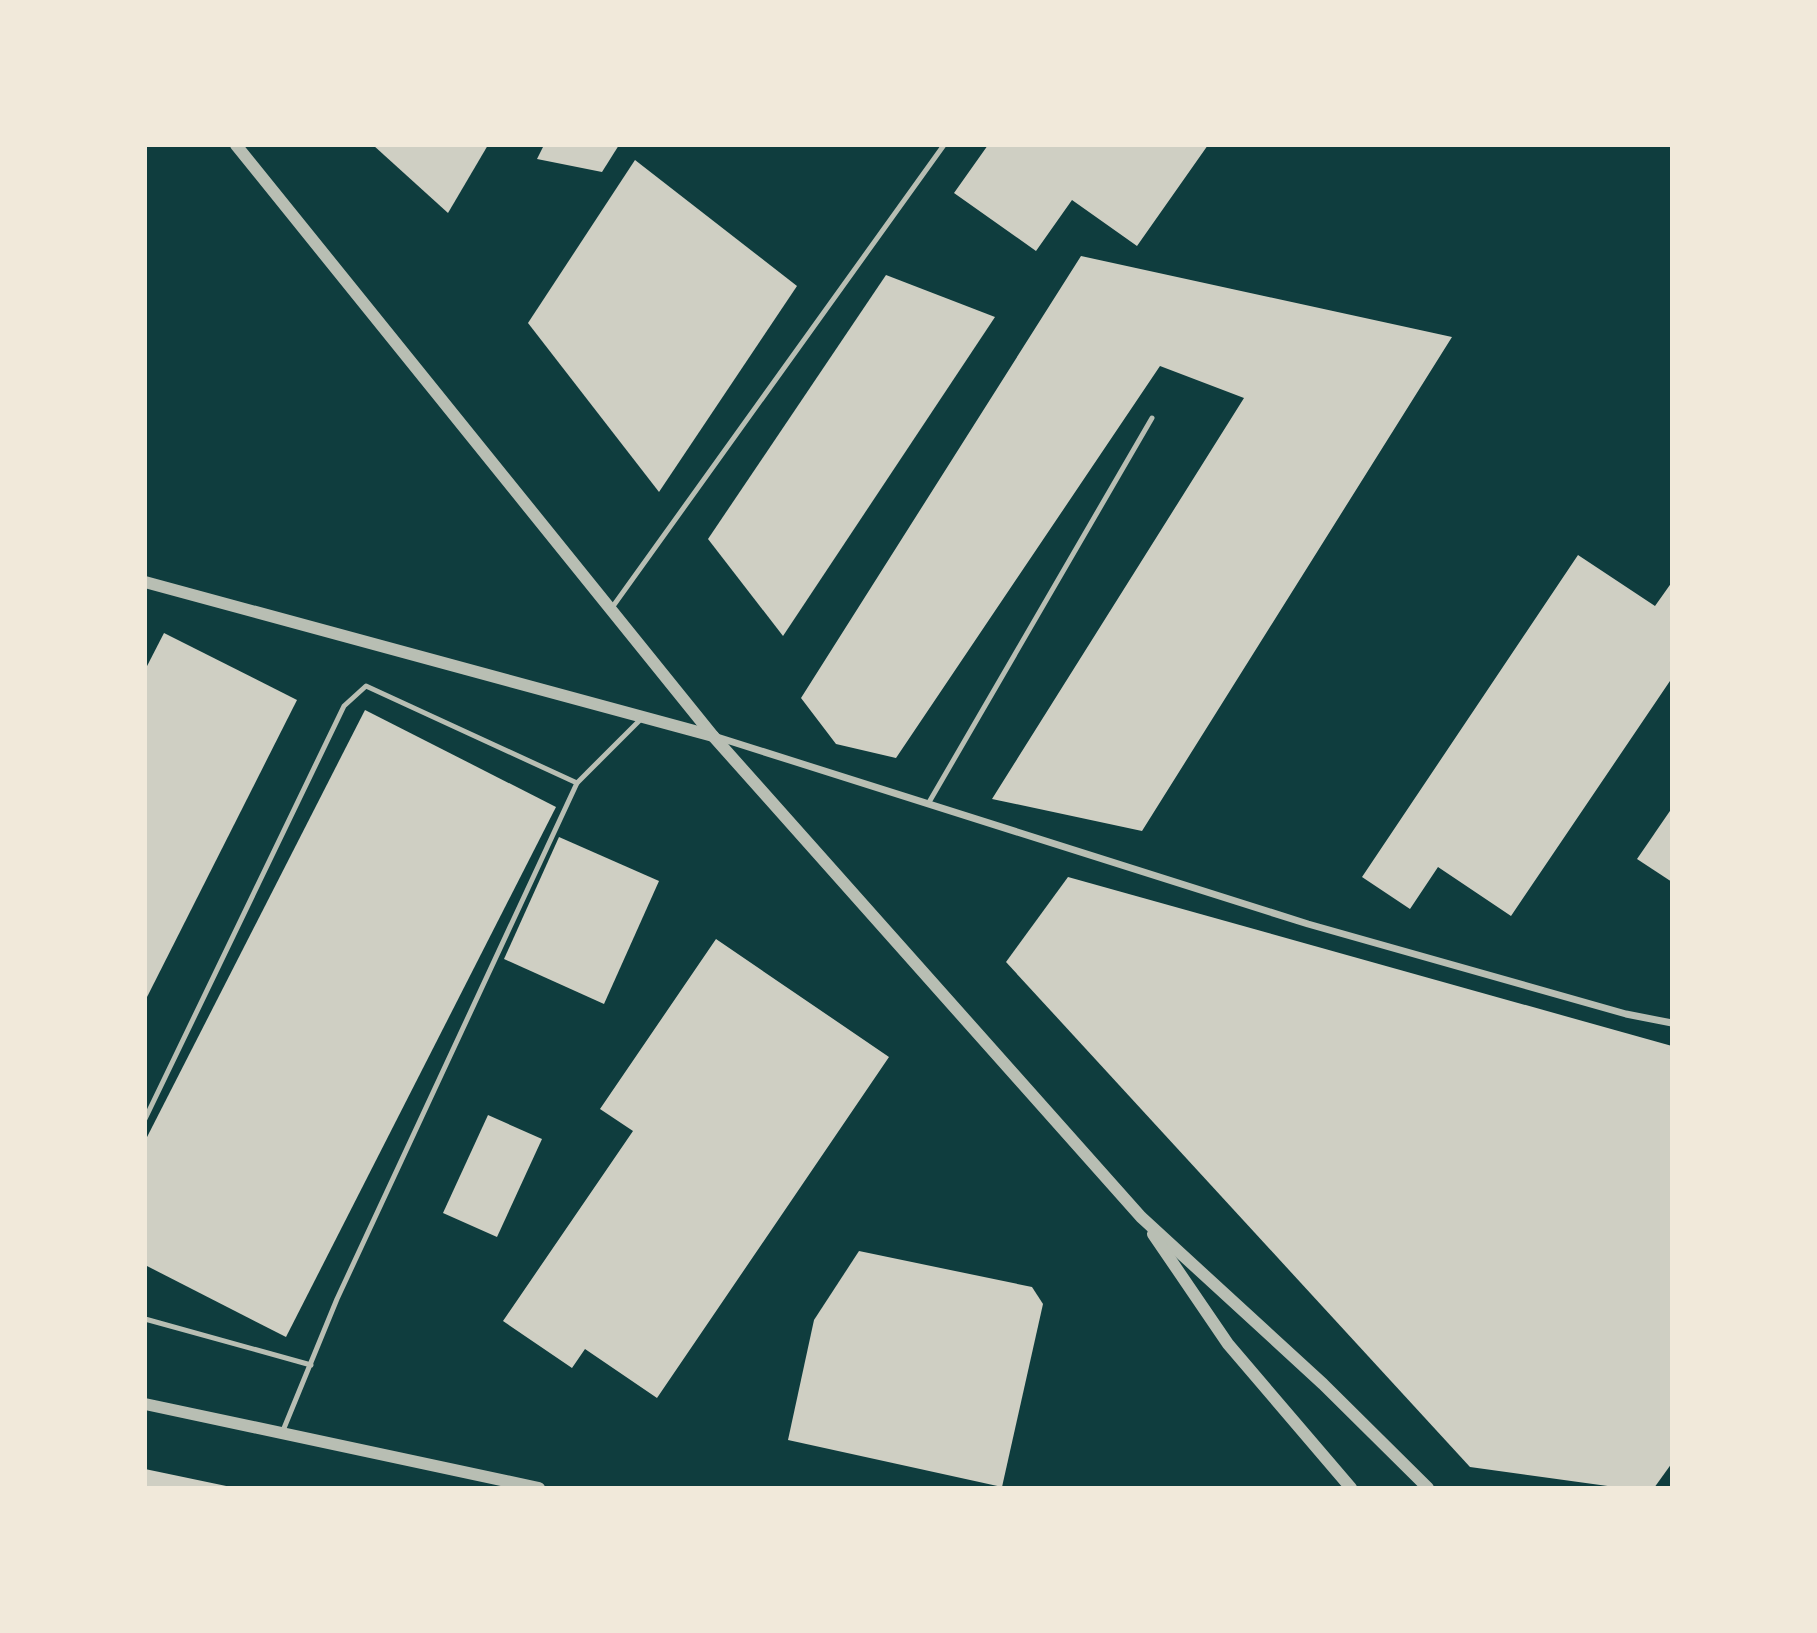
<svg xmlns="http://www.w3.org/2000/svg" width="1817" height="1633" font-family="Figtree,sans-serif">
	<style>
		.building { fill: #cfcfc3 }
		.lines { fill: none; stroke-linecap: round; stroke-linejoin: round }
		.service { stroke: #b8beb3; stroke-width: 5 }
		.minor { stroke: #b8beb3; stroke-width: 7 }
		.tertiary { stroke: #b8beb3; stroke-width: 12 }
	</style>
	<rect width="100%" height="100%" fill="#0f3d3e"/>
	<g class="building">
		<polygon points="373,145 488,145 448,213"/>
		<polygon points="544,145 619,145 602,172 537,159"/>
		<polygon points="988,145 1208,145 1137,246 1072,200 1036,251 954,193"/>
		<polygon points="635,160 797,286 659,492 528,323"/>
		<polygon points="1081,256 1452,337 1142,831 992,799 1244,398 1160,366 896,758 836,744 801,698"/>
		<polygon points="886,275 995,317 783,636 708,539"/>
		<polygon points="1578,555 1655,606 1672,582 1672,678 1511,916 1438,867 1410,909 1362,877"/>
		<polygon points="164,633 297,700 145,1001 145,670"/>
		<polygon points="365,710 556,807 286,1337 145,1265 145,1141"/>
		<polygon points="1672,808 1672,882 1637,859"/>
		<polygon points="559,837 659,881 604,1004 504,959"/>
		<polygon points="1068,877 1672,1046 1672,1463 1654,1488 1622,1488 1470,1467 1006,962"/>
		<polygon points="716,939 889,1057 657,1398 585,1349 572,1368 503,1321 633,1131 600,1109"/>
		<polygon points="488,1115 542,1139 497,1237 443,1213"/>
		<polygon points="859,1251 1032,1287 1043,1304 1002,1487 788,1440 814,1320"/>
		<polygon points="145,1469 231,1487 231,1488 145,1488"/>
	</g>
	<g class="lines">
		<g class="service">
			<polyline points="611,609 944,145"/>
			<polyline points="577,783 641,719"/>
			<polyline points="928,804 1152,418"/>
			<polyline points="145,1119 344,706 366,686 577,783 337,1299 282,1433"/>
			<polyline points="145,1319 311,1365"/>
		</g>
		<polyline class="minor" points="717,737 1308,924 1626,1014 1672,1023"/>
		<g class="tertiary">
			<polyline points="236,145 713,736 1141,1217 1323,1384 1428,1488"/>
			<polyline points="145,582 713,736"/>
			<polyline points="1153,1234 1228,1344 1351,1488"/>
			<polyline points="145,1404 539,1488"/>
		</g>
	</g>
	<rect width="1817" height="1633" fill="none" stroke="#f1e9da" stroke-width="294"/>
</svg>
